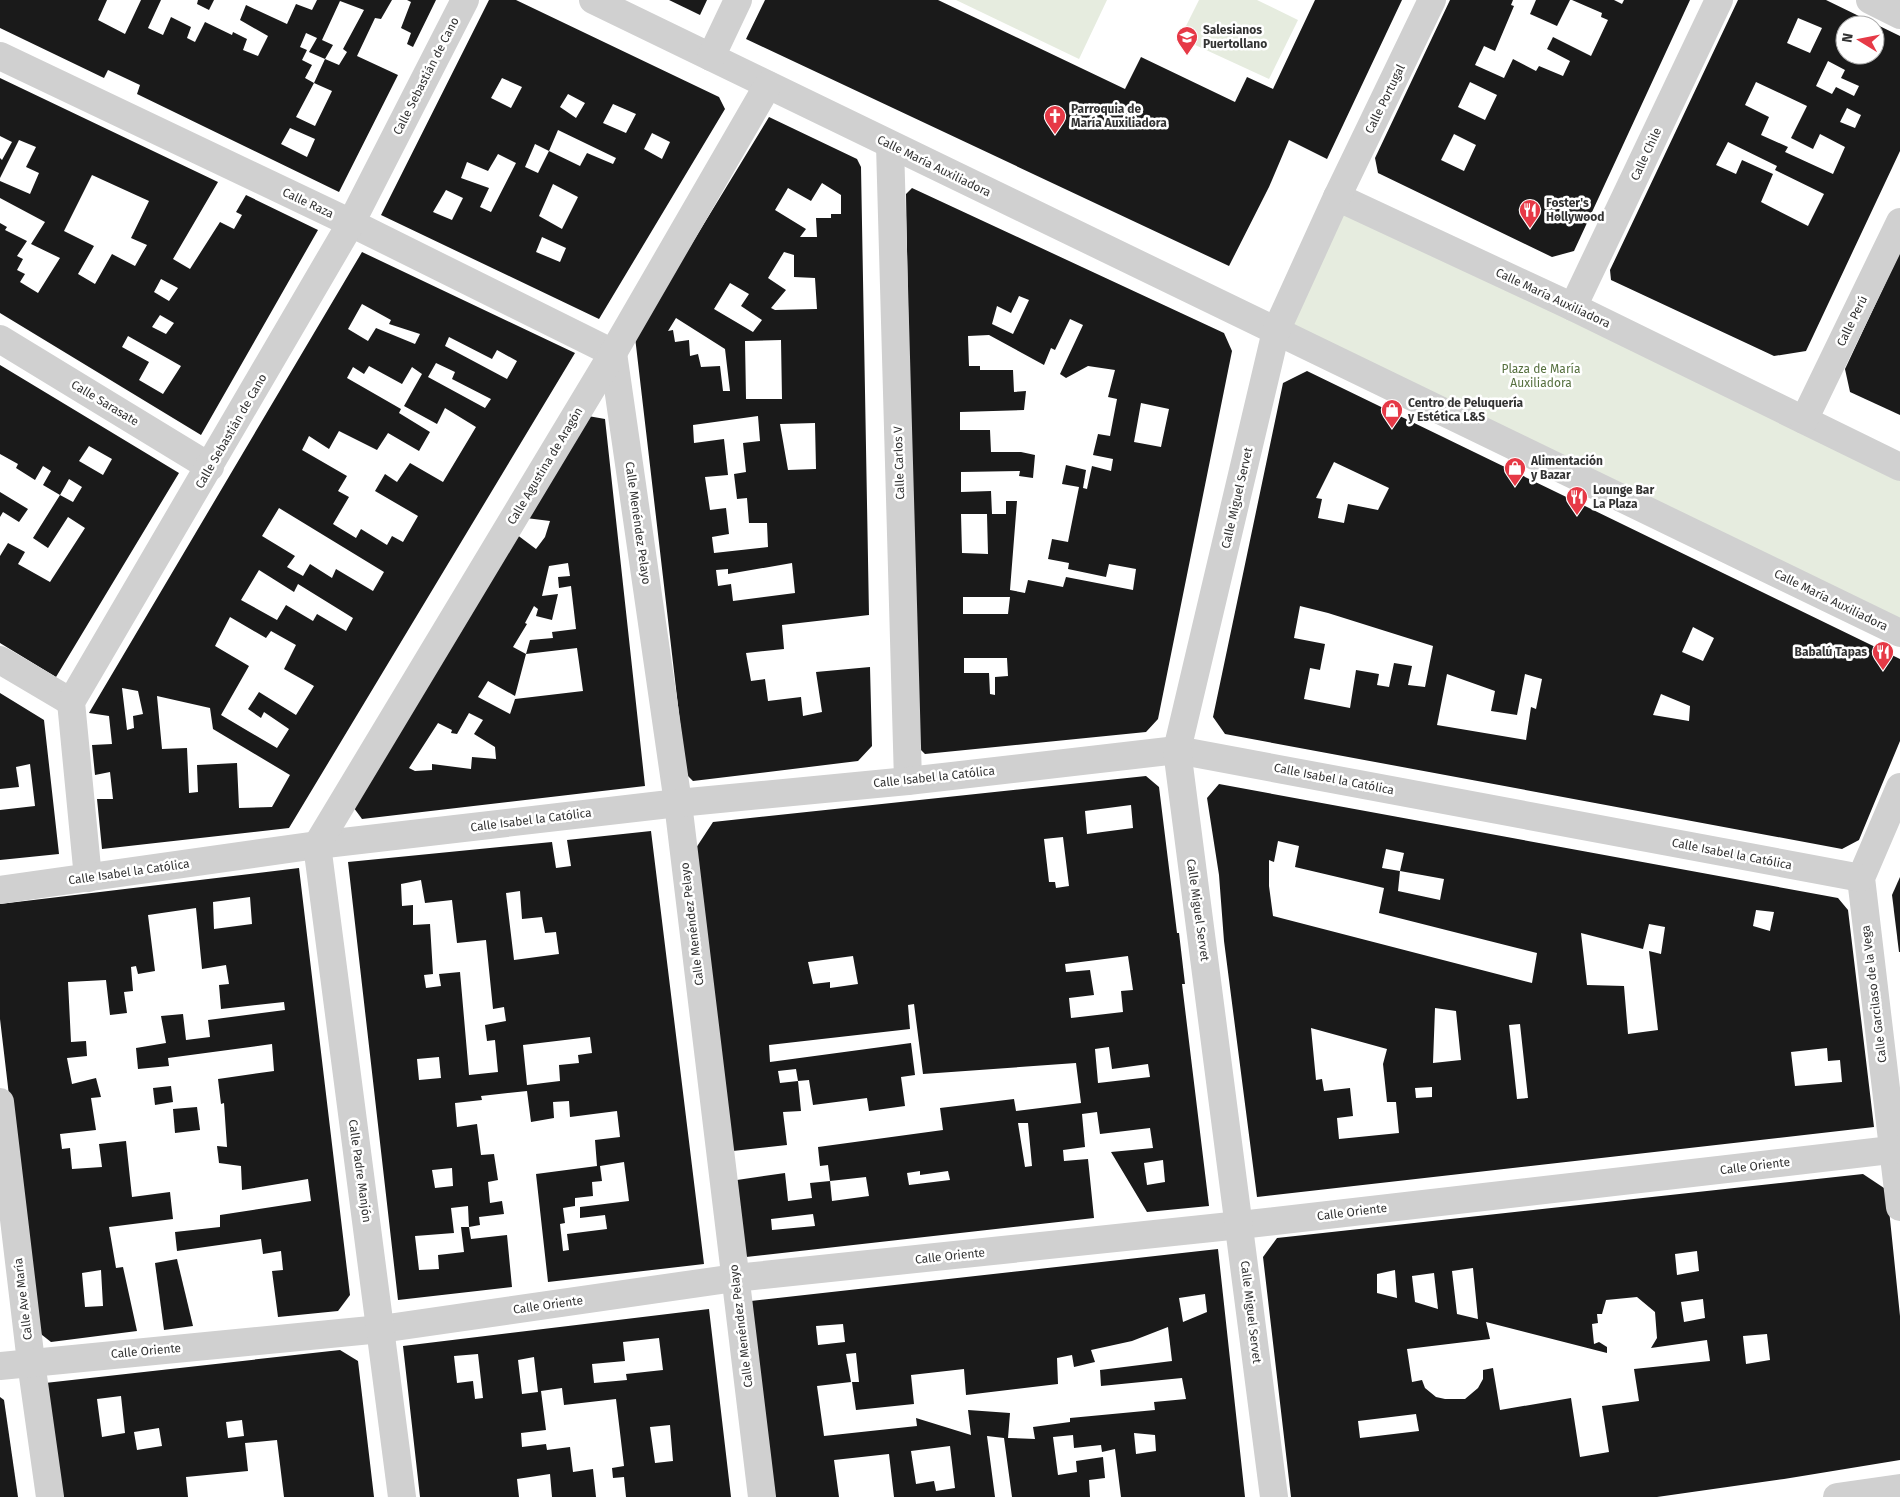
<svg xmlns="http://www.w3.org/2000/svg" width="1900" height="1497" font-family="'Fira Sans',sans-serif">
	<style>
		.green { fill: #e6ecdf }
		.building { fill: #1a1a1a; fill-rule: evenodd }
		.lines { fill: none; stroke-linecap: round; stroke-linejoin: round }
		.minor { stroke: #d0d0d0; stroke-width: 28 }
		.labels { text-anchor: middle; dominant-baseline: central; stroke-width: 5; stroke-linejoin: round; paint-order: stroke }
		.poi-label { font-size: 12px; font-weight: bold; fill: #333; stroke: #fff; text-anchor: start }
		.street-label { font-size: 12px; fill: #333; stroke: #fff }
		.park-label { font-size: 12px; fill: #56703f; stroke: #fff }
	</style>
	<rect width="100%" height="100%" fill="#fff"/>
	<g class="green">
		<polygon points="956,0 1107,0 1079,59"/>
		<polygon points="1199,0 1257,0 1298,20 1269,79 1180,38"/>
		<polygon points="1337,197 1900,467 1900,633 1276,331"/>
	</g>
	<g class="building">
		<path d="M0,0H107L98,20L125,34L141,0H161L148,28L163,35L171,17L191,27L187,38L195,42L205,22L232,35L233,32L247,39L243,50L258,56L268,36L240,20L246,5L287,24L296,4L312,10L317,0H392L381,19L375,18L357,56L398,75L339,192L137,94L140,85L108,70L104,78L0,28ZM340,1L364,10L343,49L347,52L339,65L325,59L314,83L332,91L315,126L296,117L314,83L305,78L312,65L302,60L307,50L300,47L306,33L317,38L309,52L325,59L333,45L322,40ZM290,128L315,139L307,157L281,144Z"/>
		<polygon points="198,0 214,0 209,10 197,4"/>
		<polygon points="407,0 436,0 413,47 407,44 411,33 401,28 411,2"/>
		<path d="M489,0H516L719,97L725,109L599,319L381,215ZM502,78L522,87L511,108L491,98ZM568,94L585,103L576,118L560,107ZM613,104L636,114L626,133L603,123ZM558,130L616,158L613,164L587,153L580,166L549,151L538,173L525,167L535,144L549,151ZM652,133L670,142L662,159L644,149ZM498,154L516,163L491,212L480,207L489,188L461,178L467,162L488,171ZM553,184L578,197L562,229L539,216ZM446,190L463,198L452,220L433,212ZM542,237L566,248L560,262L536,252Z"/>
		<polygon points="669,0 707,0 700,15"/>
		<polygon points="765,0 938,0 1125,89 1141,57 1235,102 1247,77 1273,89 1315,0 1402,0 1327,159 1289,140 1269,187 1229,266 746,39"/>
		<path d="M1450,0H1513L1511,5L1514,6L1495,51L1484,46L1475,65L1504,78L1513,59L1536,71L1539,66L1563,76L1570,61L1547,49L1553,37L1591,56L1608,20L1601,17L1602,13L1572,0H1614L1622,4L1624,0H1690L1574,251L1552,257L1378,173L1375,158ZM1470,82L1497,95L1485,120L1458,107ZM1454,134L1476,145L1464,171L1441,160Z"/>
		<polygon points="1536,0 1570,0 1557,26 1530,14"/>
		<path d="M1738,0H1826L1900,36V151L1806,351L1774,356L1611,280L1610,270ZM1798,18L1822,28L1810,53L1787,43ZM1845,25H1875V55H1845ZM1828,61L1845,70L1841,78L1859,86L1854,96L1836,87L1832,94L1816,86ZM1756,82L1807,106L1791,138L1813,149L1820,134L1845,147L1833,174L1785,152L1788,147L1761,135L1769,117L1745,105ZM1847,108L1861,115L1855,128L1840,122ZM1728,142L1777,166L1775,170L1824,194L1808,226L1761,202L1773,174L1742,160L1736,174L1716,165Z"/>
		<path d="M0,78L218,182L173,259L190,269L220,222L234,229L242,215L236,212L246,195L318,230L201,435L0,313V223L7,227L5,230L27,241L17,256L23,259L17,270L25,274L20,282L38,293L60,258L31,244L45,222L0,198V181L30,194L39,173L26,167L36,147L19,140L0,178V158L2,160L12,142L0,136ZM92,175L149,201L131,238L147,245L135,266L112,254L95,284L78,274L94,246L64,231ZM161,279L178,288L169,301L154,292ZM160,315L174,323L166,334L152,327ZM128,336L181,366L163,394L139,380L149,362L122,347Z"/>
		<path d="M769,117L857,159L861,167L869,615L782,625L784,649L746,653L751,681L765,679L768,701L801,697L803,716L822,712L816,672L870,667L872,746L858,761L693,781L686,774L635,337ZM822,183L841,195V214H831V218H816L817,237H800L806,229L775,210L788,188L811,201ZM784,252L794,255V277L815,278L817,309L775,310L771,308L786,290L768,278ZM730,283L749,294L741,306L762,320L753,332L714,309ZM676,318L725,349L730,391H723L720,366L701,367L698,354L690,356L689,340L675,342L673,330L668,331ZM781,340L782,399H746L745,341ZM758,416L760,441L743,443L746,472L734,474L737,499L747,498L749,523H767L768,547L714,553L712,537L729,534L726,508L710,510L705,477L728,475L724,439L694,443L693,425ZM815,423L816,469L788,470L780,424ZM792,563L795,593L733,601L731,584L718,586L716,570L728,569V574Z"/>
		<path d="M912,188L1224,333L1232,351L1158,719L1146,732L925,754L916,745L906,194ZM1019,296L1029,300L1013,334L992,324L997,306L1011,313ZM1070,319L1083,325L1060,374L1066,378L1088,366L1115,370L1108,397L1117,399L1110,436L1098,434L1093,455L1113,459L1111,471L1092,466L1087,489L1083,488L1086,470L1066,465L1062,484L1079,487L1068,542L1052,539L1048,559L1069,563L1068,569L1106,577L1109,564L1136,569L1133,590L1066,577L1063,587L1028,580L1025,593L1010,590L1017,501H1006V514H992L991,491L961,492V472L1020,471L1019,476L1033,478L1035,455L1021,452H991L990,430H960V412L1024,410L1026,391L1014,392L1013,370H980V366H969L968,336L989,335L1044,365L1051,348L1055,350ZM1141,403L1169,409L1161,447L1134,442ZM961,514H987L988,554L962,553ZM963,597H1010L1008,614H963ZM964,658H1007L1008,676L995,677V695L990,694L989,673H964Z"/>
		<path d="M362,252L575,353L289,828L102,849L97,799H113L110,772L95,775L92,745L112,744L109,716L89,713ZM362,304L391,320L389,324L420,334L415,344L376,328L368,341L348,329ZM449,337L492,359L497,350L517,361L507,379L445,346ZM436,363L455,372L452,379L491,399L485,408L428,377ZM369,366L402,384L412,367L422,374L404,406L437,424L445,408L476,427L443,482L410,463L397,482L385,474L375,491L418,516L403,542L392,536L387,545L361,529L356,538L333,524L349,497L338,491L347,476L302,450L309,436L329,449L339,431L377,450L388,433L419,451L430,432L399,413L401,409L347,378L353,367L364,374ZM279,508L384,572L373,591L336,569L332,578L310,564L303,576L287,567L295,556L262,536ZM259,570L294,592L298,584L353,618L346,631L317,614L313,621L286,605L277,620L241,600ZM230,617L266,638L271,631L296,645L284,669L314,686L296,715L259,692L248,709L261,718L264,712L289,729L277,748L221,715L249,666L215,646ZM122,688L138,691L143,714L133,716L134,728L127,730ZM157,696L210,708L213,729L290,775L272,807L239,808L237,763L197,765L198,792L189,793L187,748L162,749Z"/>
		<polygon points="1900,252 1900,415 1850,392 1845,369"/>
		<path d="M0,365L179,473L56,677L0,643V556L8,543L25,552L18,564L50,582L85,528L68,517L48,548L33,538L60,495L43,485L51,471L43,466L35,480L16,468L18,464L0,454ZM89,446L112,459L103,475L79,461ZM69,479L82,487L73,502L60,495Z"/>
		<path d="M1307,371L1900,659V741L1859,840L1842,849L1225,734L1213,717L1283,383ZM1334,462L1389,488L1378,510L1348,504L1344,523L1318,518L1322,499L1316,498ZM1300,606L1328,613L1433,646L1425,687L1408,685L1412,666L1394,663L1389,687L1377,685L1379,674L1356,670L1350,708L1304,699L1310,668L1320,670L1325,644L1294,638ZM1693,627L1714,638L1703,661L1682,652ZM1447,674L1495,691L1491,711L1517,715L1525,674L1542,679L1536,709L1531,707L1526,740L1437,725ZM1661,694L1690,706L1689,721L1653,715Z"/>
		<path d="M588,416L605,419L645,786L362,819L351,804L516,534L536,549L545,537L550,521L526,518ZM568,563L570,576L558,577L559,588L571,586L576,629L552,632L553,638L530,640L526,654L513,647L527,624L525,623L534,606L538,609L536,616L552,620L558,594L542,596L549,566ZM577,648L583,691L515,699L510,714L478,697L488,681L515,696L526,654ZM469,713L483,720L474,734L495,747L496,759L472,757L471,769L432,764V770L415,771L409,768L438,723L452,730L451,733L457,734Z"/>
		<polygon points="0,492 28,509 19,522 3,512 0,517"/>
		<polygon points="0,693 44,720 59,854 0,860 0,810 35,806 30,764 16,767 19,787 0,789"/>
		<path d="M1146,776L1159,787L1177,933H1179L1185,984H1182L1209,1206L1147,1212L1111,1152L1153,1148L1150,1128L1100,1134L1097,1112L1082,1114L1085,1147L1063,1150L1064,1161L1088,1159L1094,1218L746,1257L737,1180L785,1173L788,1201L812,1198L810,1183L830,1181L832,1201L869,1196L866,1177L830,1181L828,1165L820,1166L818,1147L943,1130L940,1108L1014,1099L1016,1111L1081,1103L1076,1063L923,1074L914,1004L908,1005L910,1029L769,1045L770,1062L911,1043L915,1075L901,1077L905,1106L869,1111L867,1098L813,1105L809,1080L798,1081L796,1069L778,1071L780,1083L798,1081L801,1111L783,1112L787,1145L733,1151L696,848L713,822ZM1131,805L1133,828L1087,834L1085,811ZM1063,837L1069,886L1056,888L1055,882H1049L1044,839ZM853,956L858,984L830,988V982L813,984L808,962ZM1128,956L1133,990L1121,991L1123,1012L1071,1018L1069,998L1094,995L1090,970L1066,972L1065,964ZM1109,1047L1112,1069L1148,1064L1150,1077L1098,1083L1095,1049ZM1018,1123H1028L1032,1166L1025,1167ZM1163,1160L1165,1182L1147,1185L1144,1163ZM920,1171V1175L948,1171L950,1180L909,1185L907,1173ZM813,1214L815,1226L772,1230L771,1219Z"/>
		<path d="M1219,784L1838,898L1848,910L1874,1127L1257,1197L1224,941L1219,875L1207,798ZM1278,841L1299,846L1295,867L1384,888L1379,913L1537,953L1532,983L1273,916L1269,886V860L1274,862ZM1386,849L1404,853L1400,871L1444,879L1440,900L1398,891L1400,871L1382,868ZM1756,910L1774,912L1770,931L1753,926ZM1649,924L1665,927L1661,954L1649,951L1658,1030L1628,1034L1624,986L1587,985L1581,933L1643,949ZM1435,1008L1456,1011L1461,1060L1433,1063ZM1520,1024L1528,1098L1517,1099L1509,1025ZM1311,1028L1387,1049L1383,1064L1387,1102H1396L1399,1133L1339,1139L1337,1118L1353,1116L1350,1088L1324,1091L1322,1079L1316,1080ZM1827,1048L1828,1061L1840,1060L1842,1082L1795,1086L1791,1052ZM1432,1087V1097L1416,1098L1415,1088Z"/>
		<path d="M651,831L704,1264L548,1282L536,1174L597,1166L595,1140L620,1137L617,1111L570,1117L569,1101L553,1102L554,1118L531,1122L527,1091L481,1096L482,1100L455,1103L457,1127L477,1124L481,1155L494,1154L498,1180L488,1182L490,1203L502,1201L504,1214L479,1217L480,1225L469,1227L471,1239L507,1235L512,1287L398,1300L348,862L552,842L556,868L571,866L567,840ZM421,880L425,903L452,900L457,943L486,940L493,1009L504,1007L506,1021L485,1025L487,1041L495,1040L498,1072L469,1075L460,972L439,974L441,986L426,988L424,975L433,974L430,924L413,925V905L402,906L401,884ZM520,891L522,919L542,917L545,933L556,932L559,954L514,960L506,893ZM590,1037L592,1053L578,1055L579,1063L559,1065L560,1081L527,1085L523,1045ZM439,1057L441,1078L419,1080L417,1059ZM624,1162L629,1201L580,1207V1218L605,1215L607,1229L567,1234L569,1250L563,1251L560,1224L565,1223L563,1208L575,1206V1198L593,1196L592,1182L602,1181L600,1166ZM452,1168L453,1186L435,1188L432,1170ZM468,1206L469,1227H461L464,1252L438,1255L439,1269L419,1270L415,1236L454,1233L451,1208Z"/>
		<path d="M299,868L350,1295L338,1311L278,1317L272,1271L283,1270L281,1251L263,1254L261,1239L177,1251L175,1232L220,1227V1215L311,1201L308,1179L242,1190L241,1166L219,1163L217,1146L227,1147L224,1103L221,1104L218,1079L274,1071L272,1044L168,1058L169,1066L138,1069L136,1048L166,1043L161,1016L183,1014L186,1040L210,1037L208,1020L285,1010L284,1002L221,1009L219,985L229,984L226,965L202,969L196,908L148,915L155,971L138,974L136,966L131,967L133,991L124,992L127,1013L110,1015L106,980L68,982L71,1042L86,1041L87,1056L67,1058L72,1084L96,1078L101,1097L91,1098L96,1130L60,1134L62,1149L70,1148L72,1169L102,1167L99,1144L126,1141L132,1197L170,1192L173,1219L109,1227L116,1268L123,1267L137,1331L51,1342L37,1331L16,1155L0,1019V904ZM250,897L252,924L214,929L213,902ZM101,1270L103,1306L85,1307L82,1273Z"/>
		<polygon points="1900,877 1900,952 1899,952 1892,895"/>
		<polygon points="171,1086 173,1102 155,1105 153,1088"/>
		<polygon points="197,1107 200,1130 175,1133 173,1109"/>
		<path d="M1863,1174L1887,1190L1900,1316V1460L1784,1479L1657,1497H1291L1263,1257L1277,1238ZM1697,1251L1699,1271L1677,1275L1675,1254ZM1473,1268L1478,1319L1457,1314L1452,1271ZM1395,1270L1397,1298L1377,1293V1274ZM1434,1273L1438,1309L1415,1302L1412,1276ZM1637,1297L1655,1312L1657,1338L1651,1348L1707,1340L1710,1361L1634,1369L1639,1401L1602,1406L1609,1452L1580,1457L1571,1398L1500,1410L1493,1368L1483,1370V1379L1478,1388L1465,1399H1445L1436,1397L1425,1388L1422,1380L1412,1382L1407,1349L1490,1339L1486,1322L1607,1353V1347L1599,1342L1594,1344L1592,1324L1598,1323L1597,1314H1602L1606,1300ZM1703,1299L1705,1318L1684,1322L1681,1302ZM1767,1334L1770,1360L1746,1364L1743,1336ZM1416,1414L1419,1431L1360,1438L1358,1421Z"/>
		<path d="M1218,1249L1245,1497H1121L1115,1449L1102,1452L1101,1445L1074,1448L1073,1435L1053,1437L1058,1475L1077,1472L1076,1461L1103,1457L1105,1478L1089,1480L1090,1497H1012L1004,1438L987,1436L995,1497H894L889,1454L834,1460L839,1497H774L751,1301ZM1205,1294L1207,1312L1183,1322L1179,1298ZM843,1324L845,1342L818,1345L816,1326ZM1168,1327L1172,1361L1100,1370L1101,1386L1182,1378L1186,1399L1154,1402L1155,1410L1070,1418V1422L1033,1427L1035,1439L1008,1438L1010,1413L968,1410L971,1435L916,1418L917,1426L824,1436L817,1386L851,1382L846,1354L856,1353L859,1382H852L856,1410L914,1404L911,1375L964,1369L966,1395L1058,1384L1057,1358L1072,1355L1074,1367L1095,1362L1091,1350L1132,1341ZM1134,1433L1155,1435L1156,1451L1136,1454ZM950,1446L955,1488L936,1491L934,1481L916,1484L911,1451Z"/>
		<polygon points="177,1259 193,1326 164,1330 155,1263"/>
		<path d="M709,1309L731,1497H626L624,1477L613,1478L612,1468L624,1466L616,1399L564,1405L562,1388L541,1391L546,1430L521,1433L522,1447L546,1444L547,1450L570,1447L573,1472L593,1469L596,1497H552L550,1474L517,1479L519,1497H420L403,1346ZM659,1338L663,1370L626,1374L627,1380L594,1383L592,1364L625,1361L623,1342ZM478,1354L483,1398L475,1399L473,1381L457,1383L454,1356ZM534,1357L538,1392L522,1394L518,1360ZM670,1425L673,1461L655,1463L650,1427Z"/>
		<path d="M340,1350L358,1361L374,1497H284L277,1440L245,1443L248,1471L186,1477L188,1497H62L45,1383ZM121,1396L125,1433L102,1437L97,1399ZM242,1420L244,1436L228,1438L226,1422ZM159,1428L162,1446L137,1450L134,1432Z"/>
		<polygon points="0,1397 4,1400 18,1497 0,1497"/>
	</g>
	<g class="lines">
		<g class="minor">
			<polyline points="593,0 1900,633"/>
			<polyline points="1870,0 1900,15"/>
			<polyline points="0,56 351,223 613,353 678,803 762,1497"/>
			<polyline points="711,57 738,0"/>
			<polyline points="890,145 908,781"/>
			<polyline points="1337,197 1573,307 1900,467"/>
			<polyline points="1573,307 1719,0"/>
			<polyline points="0,339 210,467"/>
			<polyline points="1804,420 1900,222"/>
			<polyline points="0,660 71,702"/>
			<polyline points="1900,787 1861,878 1900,1207"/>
			<polyline points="88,878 71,702 351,223 465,0"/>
			<polyline points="0,890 317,845 678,803 908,781 1177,750 1861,878"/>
			<polyline points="0,1102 31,1362 50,1497"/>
			<polyline points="0,1366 381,1329 735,1278 1240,1225 1900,1149"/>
			<polyline points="402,1497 317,845 613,353 768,85"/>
			<polyline points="1274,1497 1177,750 1276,331 1337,197 1432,0"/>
			<polyline points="1837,1497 1900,1488"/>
		</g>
	</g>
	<defs>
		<g id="school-pin" transform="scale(1.125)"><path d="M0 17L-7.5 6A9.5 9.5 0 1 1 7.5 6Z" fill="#e63946" stroke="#fff"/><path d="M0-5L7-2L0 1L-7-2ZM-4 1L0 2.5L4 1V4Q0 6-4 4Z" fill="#fff"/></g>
		<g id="church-pin" transform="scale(1.125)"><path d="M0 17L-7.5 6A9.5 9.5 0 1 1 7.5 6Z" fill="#e63946" stroke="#fff"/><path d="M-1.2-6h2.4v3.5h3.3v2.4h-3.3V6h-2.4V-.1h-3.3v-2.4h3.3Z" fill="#fff"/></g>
		<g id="restaurant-pin" transform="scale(1.125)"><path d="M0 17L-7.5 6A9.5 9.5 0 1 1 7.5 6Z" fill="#e63946" stroke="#fff"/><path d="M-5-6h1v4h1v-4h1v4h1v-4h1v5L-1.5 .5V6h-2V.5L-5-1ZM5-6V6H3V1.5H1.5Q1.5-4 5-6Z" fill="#fff"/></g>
		<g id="shop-pin" transform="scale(1.125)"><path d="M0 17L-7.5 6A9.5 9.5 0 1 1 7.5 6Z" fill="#e63946" stroke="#fff"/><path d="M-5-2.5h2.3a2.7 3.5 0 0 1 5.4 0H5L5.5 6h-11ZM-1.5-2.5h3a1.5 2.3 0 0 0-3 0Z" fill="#fff"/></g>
	</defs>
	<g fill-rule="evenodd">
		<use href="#school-pin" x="1187" y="37"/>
		<use href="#church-pin" x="1055" y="116"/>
		<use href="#restaurant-pin" x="1530" y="210"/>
		<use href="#shop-pin" x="1392" y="410"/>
		<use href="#shop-pin" x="1515" y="468"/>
		<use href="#restaurant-pin" x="1577" y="497"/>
		<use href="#restaurant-pin" x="1883" y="652"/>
	</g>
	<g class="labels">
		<g class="poi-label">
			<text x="1203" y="30">Salesianos<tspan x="1203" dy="14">Puertollano</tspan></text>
			<text x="1071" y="109">Parroquia de<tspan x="1071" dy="14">María Auxiliadora</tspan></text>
			<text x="1546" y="203">Foster's<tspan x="1546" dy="14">Hollywood</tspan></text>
			<text x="1408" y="403">Centro de Peluquería<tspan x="1408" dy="14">y Estética L&amp;S</tspan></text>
			<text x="1531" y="461">Alimentación<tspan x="1531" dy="14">y Bazar</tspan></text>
			<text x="1593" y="490">Lounge Bar<tspan x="1593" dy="14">La Plaza</tspan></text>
			<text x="1867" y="652" text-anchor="end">Babalú Tapas</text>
		</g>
		<g class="street-label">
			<text transform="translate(426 76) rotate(-63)">Calle Sebastián de Cano</text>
			<text transform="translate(1385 99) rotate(-64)">Calle Portugal</text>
			<text transform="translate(1646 154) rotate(-65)">Calle Chile</text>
			<text transform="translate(934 166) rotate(26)">Calle María Auxiliadora</text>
			<text transform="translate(308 203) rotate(25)">Calle Raza</text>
			<text transform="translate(1553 298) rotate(25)">Calle María Auxiliadora</text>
			<text transform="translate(1852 321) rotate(-64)">Calle Perú</text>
			<text transform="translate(105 403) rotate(31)">Calle Sarasate</text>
			<text transform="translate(231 431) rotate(-60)">Calle Sebastián de Cano</text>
			<text transform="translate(899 463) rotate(-92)">Calle Carlos V</text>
			<text transform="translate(545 466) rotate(-59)">Calle Agustina de Aragón</text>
			<text transform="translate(1237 498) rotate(-77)">Calle Miguel Servet</text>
			<text transform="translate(638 523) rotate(82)">Calle Menéndez Pelayo</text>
			<text transform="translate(1831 600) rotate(26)">Calle María Auxiliadora</text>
			<text transform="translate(934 777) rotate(-6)">Calle Isabel la Católica</text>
			<text transform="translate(1334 779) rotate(11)">Calle Isabel la Católica</text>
			<text transform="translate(531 820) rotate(-7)">Calle Isabel la Católica</text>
			<text transform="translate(1732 854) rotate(11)">Calle Isabel la Católica</text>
			<text transform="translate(129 872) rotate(-8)">Calle Isabel la Católica</text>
			<text transform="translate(1198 910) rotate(82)">Calle Miguel Servet</text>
			<text transform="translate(692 924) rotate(-97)">Calle Menéndez Pelayo</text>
			<text transform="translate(1874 994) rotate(-97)">Calle Garcilaso de la Vega</text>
			<text transform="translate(1755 1166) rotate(-7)">Calle Oriente</text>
			<text transform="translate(360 1171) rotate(82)">Calle Padre Manjón</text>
			<text transform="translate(1352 1212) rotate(-7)">Calle Oriente</text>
			<text transform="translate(950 1256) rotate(-6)">Calle Oriente</text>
			<text transform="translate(23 1299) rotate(-97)">Calle Ave María</text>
			<text transform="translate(548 1305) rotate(-8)">Calle Oriente</text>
			<text transform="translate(1251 1312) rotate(83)">Calle Miguel Servet</text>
			<text transform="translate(741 1326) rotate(-97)">Calle Menéndez Pelayo</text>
			<text transform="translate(146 1351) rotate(-5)">Calle Oriente</text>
		</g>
		<g class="park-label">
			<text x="1541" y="369">Plaza de María<tspan x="1541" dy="14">Auxiliadora</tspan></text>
		</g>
	</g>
	<g transform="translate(1860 40) rotate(280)"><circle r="24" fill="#ffffff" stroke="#adadad"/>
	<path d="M0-4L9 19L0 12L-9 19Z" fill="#e63946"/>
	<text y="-8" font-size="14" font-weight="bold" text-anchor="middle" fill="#333333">N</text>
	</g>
</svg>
